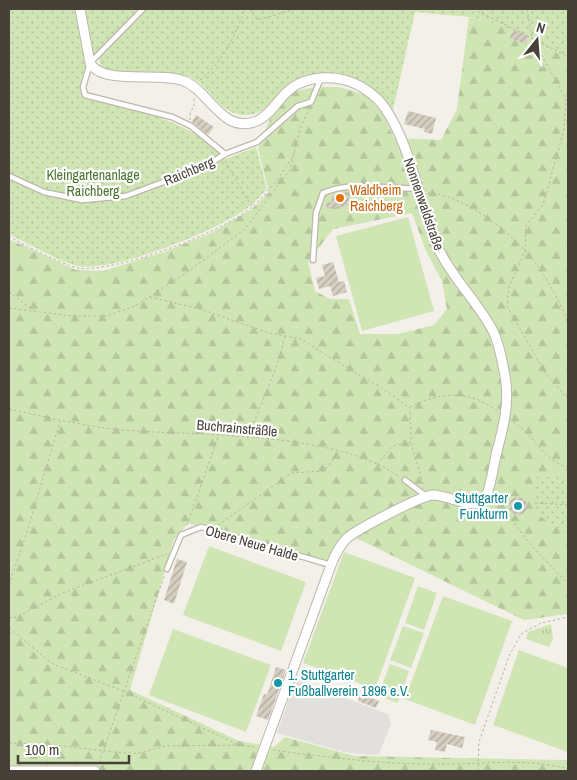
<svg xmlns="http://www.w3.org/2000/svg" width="577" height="780" font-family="'Archivo Narrow',sans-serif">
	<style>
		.grass { fill: url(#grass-tufts) }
		.forest { fill: url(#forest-firs); fill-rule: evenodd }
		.garden { fill: url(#garden-dots) }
		.pitch { fill: #cfe5b4 }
		.parking { fill: #e2e0dd }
		.building { fill: url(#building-hatch) }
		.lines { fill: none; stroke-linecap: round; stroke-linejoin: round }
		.service-casing { stroke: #beb7ac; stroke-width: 7 }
		.minor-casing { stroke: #beb7ac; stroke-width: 11 }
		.path { stroke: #bfb39e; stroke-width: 1; stroke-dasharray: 2.5 2.5; stroke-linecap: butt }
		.service { stroke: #fff; stroke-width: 4.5 }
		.minor { stroke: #fff; stroke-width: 9 }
		.food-dot { fill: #e8710a; stroke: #fff; stroke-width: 2 }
		.culture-dot { fill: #0f9aa8; stroke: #fff; stroke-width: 2 }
		.labels { text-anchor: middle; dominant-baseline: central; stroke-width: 4.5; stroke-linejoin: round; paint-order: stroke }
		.street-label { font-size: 14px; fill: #464038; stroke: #fff }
		.park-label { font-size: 14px; fill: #49742e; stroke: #fff }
		.food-label { font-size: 14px; fill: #c56008; stroke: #fff; text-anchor: start }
		.culture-label { font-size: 14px; fill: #0d838f; stroke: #fff; text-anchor: end }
	</style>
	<defs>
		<pattern id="grass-tufts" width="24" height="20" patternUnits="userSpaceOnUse" patternTransform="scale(1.25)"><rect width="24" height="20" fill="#cfe5b4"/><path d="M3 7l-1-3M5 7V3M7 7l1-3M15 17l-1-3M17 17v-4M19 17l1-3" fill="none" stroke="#b3c69c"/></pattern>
		<pattern id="forest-firs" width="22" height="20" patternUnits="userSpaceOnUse" patternTransform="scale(1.25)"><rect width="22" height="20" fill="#cfe5b4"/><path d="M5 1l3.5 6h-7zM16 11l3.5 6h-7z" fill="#b3c69c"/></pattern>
		<pattern id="garden-dots" width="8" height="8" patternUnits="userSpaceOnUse" patternTransform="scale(1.25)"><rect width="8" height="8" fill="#cfe5b4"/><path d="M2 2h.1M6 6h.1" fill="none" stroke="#b3c69c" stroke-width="1.8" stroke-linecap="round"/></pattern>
		<pattern id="building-hatch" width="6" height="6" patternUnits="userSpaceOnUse" patternTransform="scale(1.25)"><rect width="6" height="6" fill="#d7cec2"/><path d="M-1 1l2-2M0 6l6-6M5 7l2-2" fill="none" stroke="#b0a99f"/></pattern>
	</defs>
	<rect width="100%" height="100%" fill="#f3f0e9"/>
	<polygon class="grass" points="551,624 553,639 549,647 526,639 528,632"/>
	<path class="forest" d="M469,17L501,25L568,58V478L537,477L568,536V614L524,620L356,538L347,544L324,567L188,523L174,540L130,690L239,741L274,747L285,737L354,756L568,760V771H9V239L76,270L103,271L164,252L211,233L252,209L269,192L258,149L271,116L278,105L296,91L315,87H339L366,95L383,114L394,138L441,140L457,109ZM412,213L426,251L442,281L447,309L434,325L398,334H360L349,299H330L315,291L308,262L333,229Z"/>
	<g class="garden">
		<path d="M9,9H568V58L501,25L469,17L415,12L393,110C386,101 379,92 369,86C349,72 313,70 292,83C275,93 268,114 247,115C221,116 213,91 195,80C171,65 127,78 101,68L99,58L87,63C83,75 76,87 85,99C132,107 192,121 226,159L256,147L267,189C262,194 257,200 251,205C223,229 113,273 78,266C62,263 25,242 9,234Z"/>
		<polygon points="537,476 568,478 568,536 532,510"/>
	</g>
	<g class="pitch">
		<polygon points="408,217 434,311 362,331 336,236"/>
		<polygon points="209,546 306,582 281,651 183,615"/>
		<polygon points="344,552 415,578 375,689 303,663"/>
		<polygon points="418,586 437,593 424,630 405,623"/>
		<polygon points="443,596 512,621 475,725 405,699"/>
		<polygon points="403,626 424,633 411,668 390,660"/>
		<polygon points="173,629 271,665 246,732 149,695"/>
		<polygon points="519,650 568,668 568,752 493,725"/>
		<polygon points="390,664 409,671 398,703 378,696"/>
	</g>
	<polygon class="parking" points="296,679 388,714 391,724 379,754 369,755 344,752 277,733"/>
	<g class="building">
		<polygon points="513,30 529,36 525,44 510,38"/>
		<polygon points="408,111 436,118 432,134 424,132 425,129 404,124"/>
		<polygon points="196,115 214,127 208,135 192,122"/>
		<polygon points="347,191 350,205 327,209 326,203 332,202 331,195"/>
		<polygon points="333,262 339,282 344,281 347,292 333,296 330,286 319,289 316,278 325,276 322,265"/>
		<circle cx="518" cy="506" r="9"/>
		<polygon points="177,559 187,562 174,604 164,600"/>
		<polygon points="276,667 286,670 268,720 256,716 264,694 267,695"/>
		<polygon points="360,694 379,701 376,708 358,701"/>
		<polygon points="431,730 465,737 462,748 447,744 445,752 435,750 437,742 428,740"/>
	</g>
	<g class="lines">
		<g class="service-casing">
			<g id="service">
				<polyline points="143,9 90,63 83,87 85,95 172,117 191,126 225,154"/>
				<polyline points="9,176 44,192 82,200 126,196 206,166 225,154 257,142 298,106 311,102 321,78"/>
				<path d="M313,260L316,213L323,193C351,180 387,190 418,188"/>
				<polyline points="405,480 426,496"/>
				<polyline points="167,569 181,535 201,527 331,565"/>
			</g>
		</g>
		<g class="minor-casing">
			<g id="minor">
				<path d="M80,9L90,63C103,86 159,71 184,81C210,91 222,135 257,121C270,115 277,101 287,92C301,78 326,75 345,80C360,84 376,95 385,108C413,150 418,202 438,248C452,278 478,302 493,331C500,345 502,361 505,376C510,403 503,429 496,455C493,470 491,485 485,500C472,511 449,495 433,495C420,496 358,529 347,538C339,546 335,555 331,565L256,771"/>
				<polyline points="9,771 95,771"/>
			</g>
		</g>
		<g class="path">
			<polyline points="250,9 257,20 296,9"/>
			<polyline points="473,9 532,38 566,99 564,130 543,205 526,225 525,251 509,287 507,306 544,371 568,399"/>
			<polyline points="527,9 532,38 568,57"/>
			<path d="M200,80C224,61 234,37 245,9"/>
			<polyline points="190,120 190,113 194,106 194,98"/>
			<polyline points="225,161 252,207"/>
			<path d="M428,193C465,194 519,238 539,268C551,285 560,303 568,322"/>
			<path d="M9,236C19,243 66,266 78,268C116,273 224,232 253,206C270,190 284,173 295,152"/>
			<polyline points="9,292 34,311"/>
			<polyline points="150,297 203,310 269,333 301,339 357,374 379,386 410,408"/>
			<polyline points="9,308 72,316 107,316 135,306 189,271 245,229 290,170 300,129 309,109"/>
			<path d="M410,407C440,392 469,389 497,411"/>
			<path d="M9,409C46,417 83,426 121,430C200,436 335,431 400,477"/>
			<path d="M513,422C534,434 544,462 568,467"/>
			<polyline points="248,437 278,363 285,336"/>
			<polyline points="411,443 424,487"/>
			<polyline points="377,464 393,446 411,442 410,409"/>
			<polyline points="535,503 568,505"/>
			<polyline points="492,504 507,513 530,544 568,584"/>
			<polyline points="187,525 218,437"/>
			<polyline points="218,525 292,473 324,471 339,452"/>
			<polyline points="9,585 28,529 60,421"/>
			<polyline points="9,618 17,617 62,593 167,554"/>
			<polyline points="9,628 53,664 123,691 239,745"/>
			<polyline points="9,743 64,746 123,753 139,753 166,746 240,745 254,747"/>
			<path d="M273,750C331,758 389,765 447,764C489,764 528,758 568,769"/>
			<polyline points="99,763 165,574"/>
			<polyline points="478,771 479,742 509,656 521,634 541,623 568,617"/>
		</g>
		<use href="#service" class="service"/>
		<use href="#minor" class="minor"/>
	</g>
	<circle class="food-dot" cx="340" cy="198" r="5"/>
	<g class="culture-dot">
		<circle cx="518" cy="506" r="5"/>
		<circle cx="278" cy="683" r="5"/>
	</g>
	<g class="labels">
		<g class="street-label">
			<text transform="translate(189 171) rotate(-23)">Raichberg</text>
			<text transform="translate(424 204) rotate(71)">Nonnenwaldstraße</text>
			<text transform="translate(237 428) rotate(5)">Buchrainsträßle</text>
			<text transform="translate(252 543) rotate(16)">Obere Neue Halde</text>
		</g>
		<g class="park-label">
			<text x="93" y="175">Kleingartenanlage<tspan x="93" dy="16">Raichberg</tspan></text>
		</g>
		<g class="food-label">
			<text x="350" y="190">Waldheim<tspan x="350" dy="16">Raichberg</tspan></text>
		</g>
		<g class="culture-label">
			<text x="508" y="498">Stuttgarter<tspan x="508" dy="16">Funkturm</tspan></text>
			<text x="288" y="675" text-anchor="start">1. Stuttgarter<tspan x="288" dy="16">Fußballverein 1896 e.V.</tspan></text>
		</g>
	</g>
	<rect width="577" height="780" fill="none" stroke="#464038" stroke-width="20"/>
	<g transform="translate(537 40) rotate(17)" stroke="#ffffff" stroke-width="4" paint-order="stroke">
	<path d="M0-4L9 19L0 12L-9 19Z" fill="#464038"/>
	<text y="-8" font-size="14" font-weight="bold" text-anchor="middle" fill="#464038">N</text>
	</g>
	<path d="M18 755v8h111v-8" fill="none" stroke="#464038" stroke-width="2.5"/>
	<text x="25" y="755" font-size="15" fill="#464038" stroke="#ffffff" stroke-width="4" paint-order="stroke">100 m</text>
</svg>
